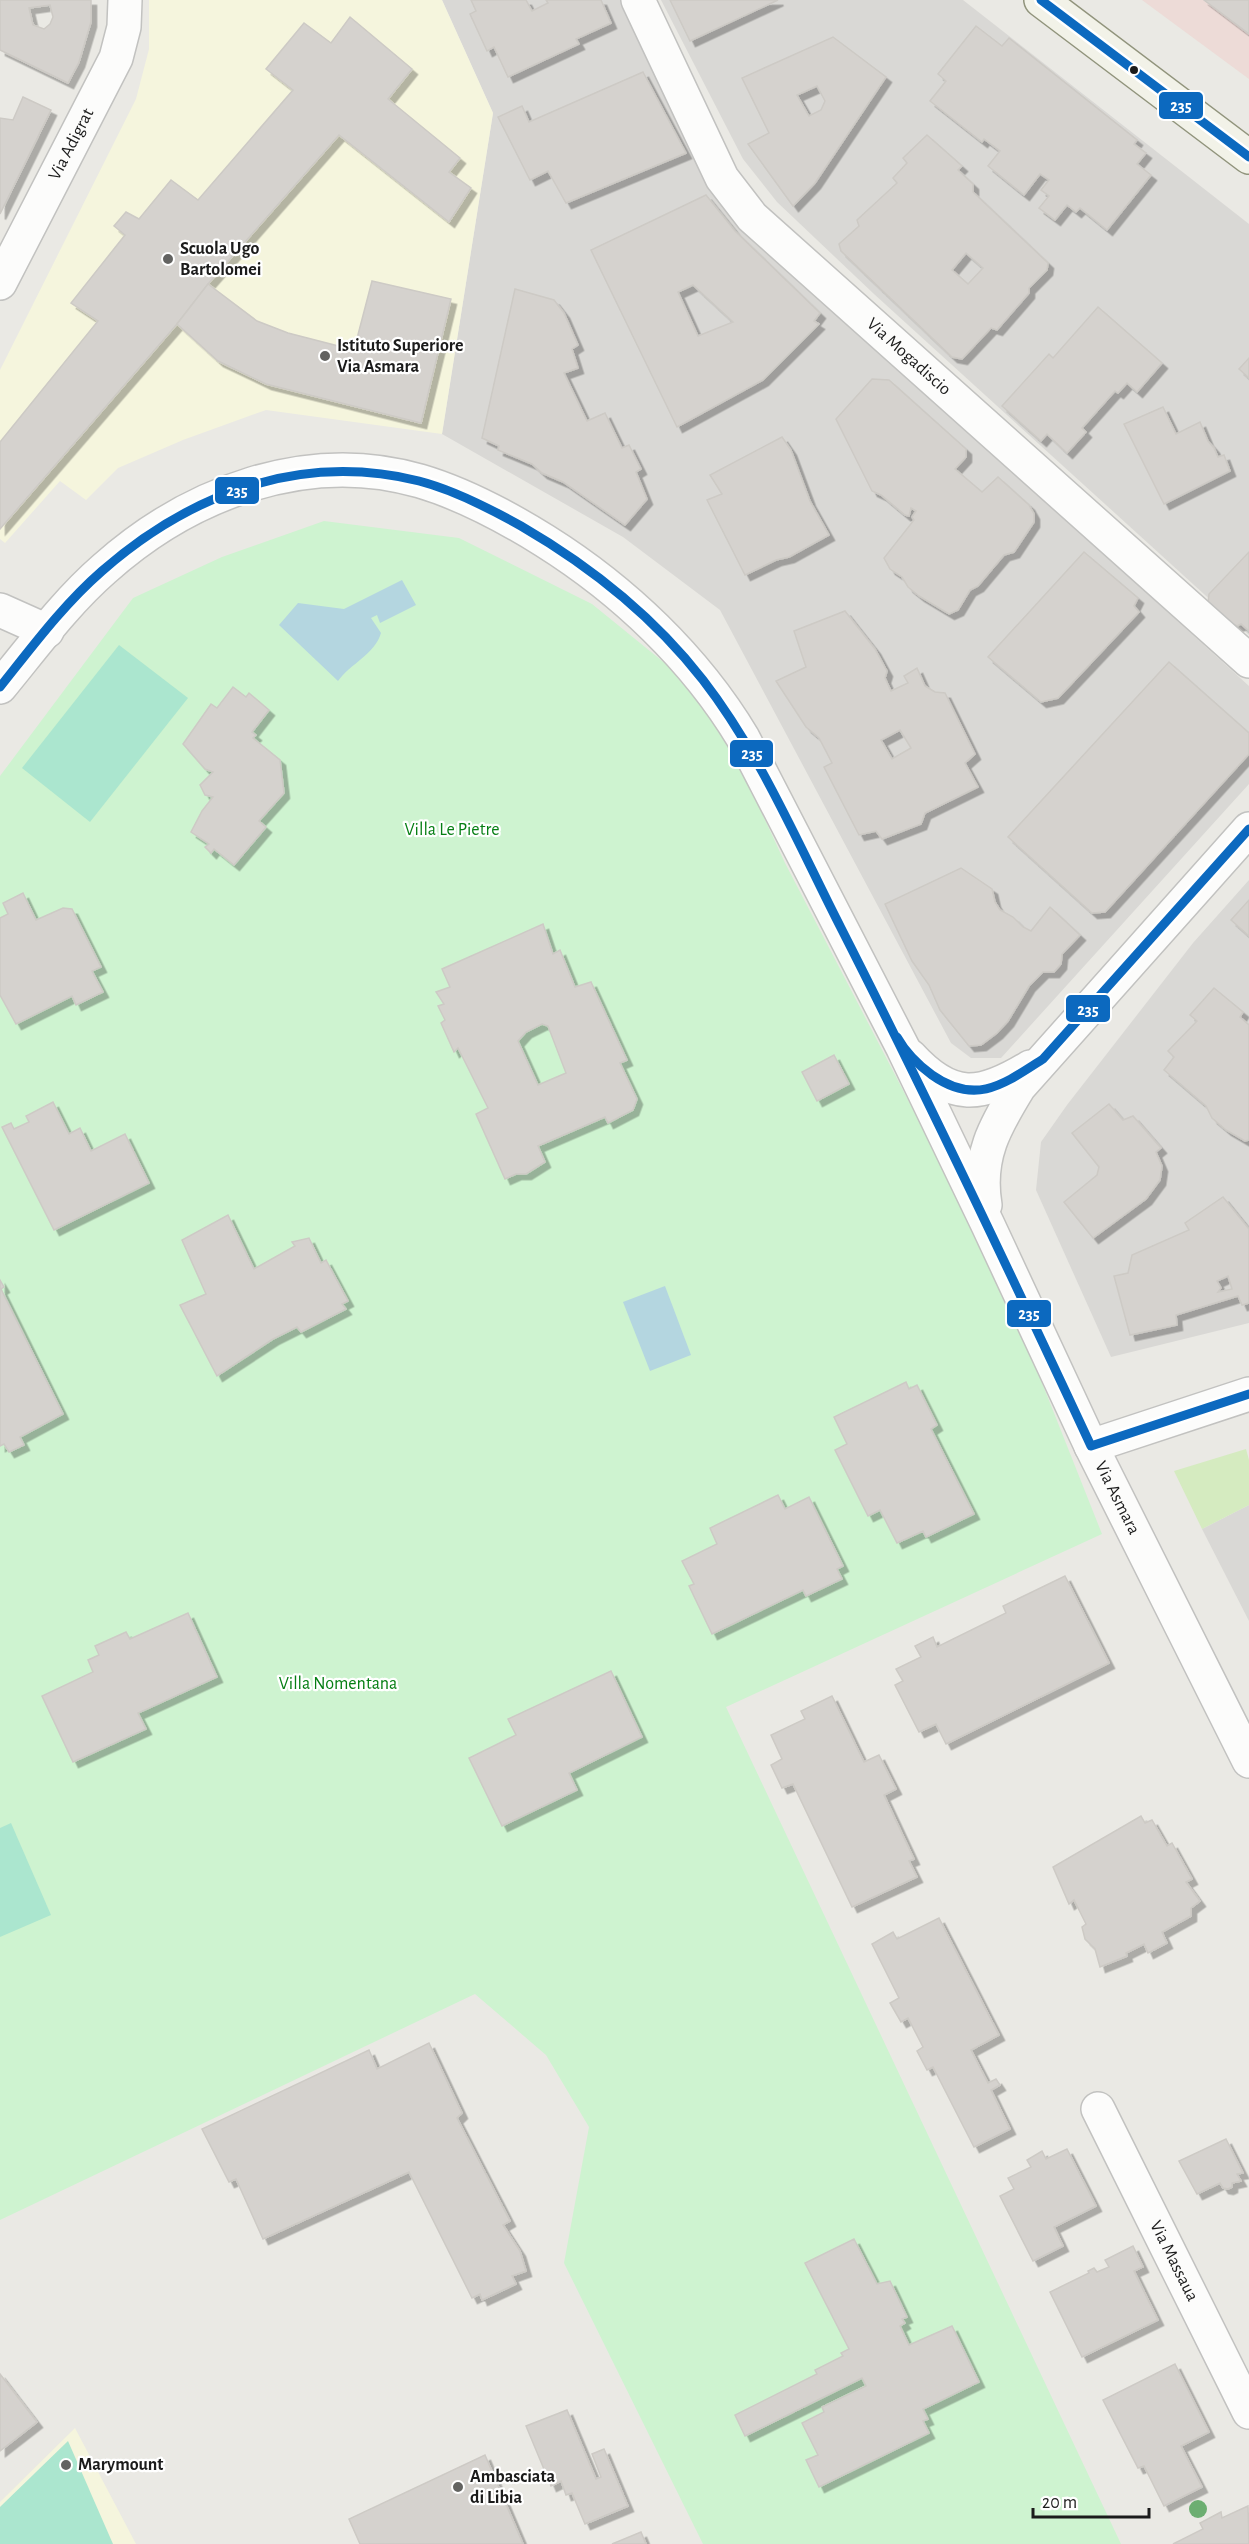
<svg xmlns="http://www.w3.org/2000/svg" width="1249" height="2544" font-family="'Alegreya Sans',sans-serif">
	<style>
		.residential { fill: #d9d8d5 }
		.commercial { fill: #eddbd7 }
		.education { fill: #f5f5dd }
		.grass { fill: #d5ebc0 }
		.park { fill: #cef3d0 }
		.pitch { fill: #abe6cf }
		.water { fill: #b4d6e0 }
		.building { fill: #d5d2ce; stroke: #cdcac5; stroke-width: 1.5; fill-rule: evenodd; filter: url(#shadow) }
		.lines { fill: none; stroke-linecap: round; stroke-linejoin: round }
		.street-casing { stroke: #c2c2c0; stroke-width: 36 }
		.secondary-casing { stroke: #91947c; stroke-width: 36 }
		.street { stroke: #fcfcfb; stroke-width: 33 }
		.secondary { stroke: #f2f2e8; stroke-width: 33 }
		.bus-1-casing { stroke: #fff; stroke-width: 14 }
		.bus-1 { stroke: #0c69bf; stroke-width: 9 }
		.tree { fill: #6cae71 }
		.bus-dot { fill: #1b1b1b; stroke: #fff; stroke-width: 2 }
		.poi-dot { fill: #636361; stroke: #fff; stroke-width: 2 }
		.labels { text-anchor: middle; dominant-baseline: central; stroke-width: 4.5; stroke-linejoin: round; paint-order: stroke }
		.street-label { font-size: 18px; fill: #1b1b1b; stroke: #fff }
		.poi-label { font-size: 18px; font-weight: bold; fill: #1b1b1b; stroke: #fff; text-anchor: start }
		.park-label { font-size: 18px; fill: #057e13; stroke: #fff }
		.line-badge { stroke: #fff; stroke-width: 2 }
		.badge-label { font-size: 16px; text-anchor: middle; font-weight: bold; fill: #fff }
	</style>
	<defs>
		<filter id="shadow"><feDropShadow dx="5.5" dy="5.5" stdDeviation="0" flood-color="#0004"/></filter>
	</defs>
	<rect width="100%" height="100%" fill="#eae9e4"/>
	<g class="residential">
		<polygon points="442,0 623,0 747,231 1249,686 1249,784 1001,1058 971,1058 951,1043 720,610 623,537 442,434 493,113"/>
		<polygon points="661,0 963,0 1249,224 1249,635 874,294 777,202 743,159"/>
		<polygon points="1249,880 1249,1323 1111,1357 1036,1190 1041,1142 1067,1105 1193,943"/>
		<polygon points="1249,1505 1249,1621 1202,1529"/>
	</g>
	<polygon class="commercial" points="1142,0 1249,0 1249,79"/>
	<g class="education">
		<polygon points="149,0 442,0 493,113 442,434 266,410 183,440 118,468 86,500 60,481 5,543 0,539 0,370 136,99 149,49"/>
		<polygon points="75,2428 136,2544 0,2544 0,2502"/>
	</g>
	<polygon class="grass" points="1246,1449 1249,1460 1249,1505 1202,1529 1174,1471"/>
	<polygon class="park" points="324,521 459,538 592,604 709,699 785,863 1000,1277 1102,1534 726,1707 1121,2544 703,2544 564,2263 589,2127 546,2055 475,1994 0,2220 0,776 133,598 222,557"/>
	<g class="pitch">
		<polygon points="119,645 188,698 90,822 22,768"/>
		<polygon points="11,1823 51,1915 0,1937 0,1828"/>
		<polygon points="68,2441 113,2544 0,2544 0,2507"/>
	</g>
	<g class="water">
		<path d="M402,580L416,605L380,623L377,615L371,618L381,633C375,654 350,664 338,681L279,625L298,603L344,609Z"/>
		<polygon points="665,1286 691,1355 650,1371 623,1302"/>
	</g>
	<g class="building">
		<path d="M0,0H91V22L79,62L68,83L0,50ZM50,5L53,17L50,24L44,29L33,25L29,8Z"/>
		<polygon points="471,0 526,0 532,11 548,3 546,0 601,0 611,23 576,39 579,44 508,77 494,47 487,51 470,14 476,11"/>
		<polygon points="670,0 778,0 690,41"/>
		<polygon points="1204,0 1249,0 1249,34"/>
		<polygon points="350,17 412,69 388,99 460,158 449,172 471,188 449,222 339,135 208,284 177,324 0,529 0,442 98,321 71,303 125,235 114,226 126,212 139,219 171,180 198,200 293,90 266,69 304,23 331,43"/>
		<polygon points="976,26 1002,46 1009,38 1137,140 1134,144 1146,153 1137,164 1151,175 1107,230 1080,208 1076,212 1067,205 1055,220 1039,208 1049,196 1041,190 1049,180 1040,174 1024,195 988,166 1000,151 984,139 982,142 930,101 946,81 938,74"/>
		<path d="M833,37L886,77L815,183L793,206L748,144L769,133L742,78ZM817,86L825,101L821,110L809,116L797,95Z"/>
		<polygon points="643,72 686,153 566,203 548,171 530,180 498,117 522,106 529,122"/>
		<polygon points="23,97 51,110 0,214 0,118 13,120"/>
		<path d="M927,135L962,166L958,170L973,184V192L1048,263L1047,270L1029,288V293L997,330L991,328L962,359L952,357L841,251L839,244L859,226L857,220L897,183L893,178L907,163L903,158ZM966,253L983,268L968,284L952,270Z"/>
		<path d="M706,195L735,231L820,313L814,321L819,324L763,380L677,427L591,250ZM693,285L733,322L698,336L678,292Z"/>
		<polygon points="372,281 451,299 421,423 266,384 218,361 177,324 208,284 257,321 288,333 354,350"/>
		<polygon points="515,289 554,300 564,313 578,345 572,349 578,368 564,373 587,421 605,413 622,448 629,445 641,469 636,472 647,499 625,525 563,482 542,473 532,464 498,450 499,446 482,438"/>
		<polygon points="1098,307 1162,363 1137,392 1127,383 1118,393 1115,391 1082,428 1086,432 1067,453 1047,434 1041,441 1002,406 1049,354 1053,358"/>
		<polygon points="1249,358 1249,378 1239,369"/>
		<polygon points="872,379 889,380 966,449 966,457 955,469 982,492 998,477 1029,505 1034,514 1034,522 1014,552 1004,555 978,586 970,590 958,610 949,614 919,596 908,587 902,577 890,569 884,558 914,520 912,517 916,511 911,508 909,516 905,515 881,495 872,491 836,419"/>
		<polygon points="1163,407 1176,434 1200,422 1208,441 1214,448 1218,457 1224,455 1230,471 1164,504 1124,424"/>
		<polygon points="782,437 791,450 810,501 829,535 789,557 776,560 745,575 707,500 722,494 710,475"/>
		<polygon points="1084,552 1138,598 1134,606 1139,612 1058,698 1041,702 988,657"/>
		<polygon points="1249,552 1249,631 1241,624 1237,626 1229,622 1208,603 1209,594"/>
		<path d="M845,611L875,649L887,671L885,678L891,691L908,683L904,676L917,668L925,686L935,692L945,693L975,754L965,763L978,787L925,813L921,824L882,839L876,831L859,835L824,767L832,763L819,738L806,727L776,681L806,667L794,631ZM900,730L911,748L892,759L881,740Z"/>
		<polygon points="1169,662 1249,733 1249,754 1105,912 1092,913 1008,837"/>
		<polygon points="233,687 246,697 249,693 269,710 252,732 256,735 253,738 280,760 284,793 259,821 266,827 234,865 214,849 211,853 205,847 209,844 191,832 202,811 213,797 205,795 200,785 213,772 205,769 183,744 211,704 217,708"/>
		<polygon points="961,868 992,889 995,902 1000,910 1013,917 1023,927 1031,931 1050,907 1080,935 1062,954 1061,964 1054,972 1043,972 1029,986 1008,1021 997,1033 981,1045 969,1046 940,1010 929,985 912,961 885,904"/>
		<polygon points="23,893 36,920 63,908 72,909 101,967 92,971 103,992 76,1005 72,996 16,1024 0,995 0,918 8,914 3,903"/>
		<polygon points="1249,900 1249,936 1231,920"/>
		<path d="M543,924L553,954L560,950L575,987L591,982L627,1060L620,1063L637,1099L633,1110L608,1123L605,1117L538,1146L545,1162L526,1174H516L505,1179L476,1114L488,1108L458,1048L454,1052L441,1023L445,1020L438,1006L444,1004L436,992L450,987L442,969ZM542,1024L548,1026L566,1073L538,1085L518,1041L526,1032Z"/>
		<polygon points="1214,988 1243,1012 1240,1017 1249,1025 1249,1140 1245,1141 1226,1130 1212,1118 1206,1106 1164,1070 1174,1057 1168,1051 1197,1021 1190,1015"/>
		<polygon points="834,1055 849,1084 817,1101 802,1072"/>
		<polygon points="53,1102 69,1134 80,1128 91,1151 125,1134 149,1183 54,1230 2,1127 11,1123 14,1129 29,1122 26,1116"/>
		<polygon points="1109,1104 1123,1120 1133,1116 1161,1148 1156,1152 1162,1166 1160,1180 1146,1199 1093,1238 1064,1202 1097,1175 1099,1167 1072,1133"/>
		<path d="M1223,1197L1249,1229V1303L1242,1305L1238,1296L1176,1315L1177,1325L1130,1335L1114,1276L1128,1273L1132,1255L1189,1230L1185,1223ZM1228,1276L1232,1289L1218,1292L1221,1288L1217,1281Z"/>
		<polygon points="228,1215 254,1269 295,1246 292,1242 309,1238 321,1263 326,1260 348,1301 342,1304 346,1309 301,1332 297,1327 273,1339 217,1376 180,1305 206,1294 182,1240"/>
		<polygon points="0,1280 4,1287 1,1289 63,1414 20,1437 24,1445 9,1452 4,1444 0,1446"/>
		<polygon points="906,1382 909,1389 917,1385 937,1425 931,1429 974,1514 926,1537 923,1531 897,1543 880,1510 868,1516 835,1450 847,1444 834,1417"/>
		<polygon points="778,1495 785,1509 809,1497 843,1566 837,1569 842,1579 806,1596 803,1590 712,1634 689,1586 694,1584 682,1561 717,1544 710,1528"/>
		<polygon points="1065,1576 1109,1663 946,1744 936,1724 919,1732 895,1685 903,1681 896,1669 921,1657 915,1646 933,1637 937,1647 1006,1613 1003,1606"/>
		<polygon points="188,1613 217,1677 138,1713 146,1729 73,1762 42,1696 93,1672 88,1660 99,1655 95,1646 126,1632 130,1639"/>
		<polygon points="611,1671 642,1737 569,1773 577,1790 502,1826 469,1758 516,1735 508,1719"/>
		<polygon points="832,1696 864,1762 879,1755 896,1789 884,1795 914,1859 909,1861 917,1877 852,1907 793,1784 782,1788 771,1765 782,1759 771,1735 805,1719 801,1711"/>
		<polygon points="1141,1816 1145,1823 1152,1820 1167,1846 1172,1843 1192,1879 1186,1882 1200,1901 1191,1908 1191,1916 1162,1932 1167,1943 1148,1953 1144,1944 1126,1953 1127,1956 1100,1967 1095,1949 1085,1939 1082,1927 1086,1924 1074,1900 1069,1904 1053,1867"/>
		<polygon points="939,1918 999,2035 971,2050 988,2083 996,2079 1000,2085 991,2090 1010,2129 974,2147 933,2067 927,2070 917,2051 923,2047 908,2018 901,2022 890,2003 899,1998 872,1944 893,1932 897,1939"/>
		<polygon points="429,2043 462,2113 457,2118 510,2221 503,2225 520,2251 526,2271 512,2276 516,2284 482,2300 480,2294 472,2298 409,2172 263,2239 236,2179 229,2182 202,2129 369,2050 377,2069"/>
		<polygon points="1226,2139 1243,2173 1237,2174 1241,2181 1232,2183 1232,2187 1228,2189 1223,2188 1220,2183 1197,2194 1179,2161"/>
		<polygon points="1067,2149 1096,2206 1054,2227 1063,2246 1033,2261 1000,2196 1014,2189 1008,2178 1031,2167 1027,2160 1042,2151 1046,2159"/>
		<polygon points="854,2239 877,2284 890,2281 907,2317 902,2319 905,2323 900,2326 909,2345 952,2326 979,2382 923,2409 928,2419 923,2421 929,2433 819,2487 806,2460 818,2455 802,2423 824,2412 822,2407 866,2386 862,2378 745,2436 735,2415 817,2374 815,2370 843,2356 841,2353 849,2349 805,2263"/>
		<polygon points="1133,2246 1143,2267 1134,2271 1158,2320 1082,2357 1050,2292 1089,2273 1088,2271 1094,2268 1097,2272 1109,2267 1105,2260"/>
		<polygon points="1175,2364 1209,2432 1181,2446 1202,2487 1164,2506 1144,2466 1138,2468 1103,2400"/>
		<polygon points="0,2374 37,2422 0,2451"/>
		<polygon points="567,2410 596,2479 601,2477 592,2454 604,2449 628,2506 585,2524 572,2493 566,2495 561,2481 551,2486 526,2426"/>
		<polygon points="485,2455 523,2544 360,2544 349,2519"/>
		<polygon points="1248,2506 1249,2544 1173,2544 1203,2529 1200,2523 1221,2512 1222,2518"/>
		<polygon points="641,2532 646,2544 612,2544"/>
	</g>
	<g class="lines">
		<g class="street-casing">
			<g id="street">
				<path id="s1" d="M638,0L722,178L752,217L1249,661"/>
				<path id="s2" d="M0,283L116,58L124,27L125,0"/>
				<polyline points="0,610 47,631"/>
				<path id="s3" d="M0,687C33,647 65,603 104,569C189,493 307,448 420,481C464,494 505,516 545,541C623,590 695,658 743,738L903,1048L988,1225L1091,1446L1249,1761"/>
				<path d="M910,1056C952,1102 981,1097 1030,1067"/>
				<path d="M985,1205C977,1157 995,1126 1019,1087L1249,829"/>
				<polyline points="1091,1446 1249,1394"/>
				<path id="s4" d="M1098,2109L1249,2412"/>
			</g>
		</g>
		<g class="secondary-casing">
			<polyline id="secondary" points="1041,0 1249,157"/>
		</g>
		<use href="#street" class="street"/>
		<use href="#secondary" class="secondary"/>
		<g class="bus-1-casing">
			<g id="bus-1">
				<polyline points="1041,0 1249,157"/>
				<path d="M0,687C32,647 63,605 102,571C191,493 301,452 419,481C454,490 489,508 521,526C590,566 654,617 703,680C761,755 798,844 841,928C928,1099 1010,1272 1091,1446L1249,1394"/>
				<path d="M897,1037C906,1053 917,1064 932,1075C976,1106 1004,1084 1043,1059L1249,829"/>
			</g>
		</g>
		<use href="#bus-1" class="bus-1"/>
	</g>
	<circle class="tree" cx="1198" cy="2509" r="9"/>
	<circle class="bus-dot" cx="1134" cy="70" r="5"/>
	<g class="poi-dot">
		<circle cx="168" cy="259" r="6"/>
		<circle cx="325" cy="356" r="6"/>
		<circle cx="66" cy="2465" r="6"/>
		<circle cx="458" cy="2487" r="6"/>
	</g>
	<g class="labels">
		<g class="street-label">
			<text stroke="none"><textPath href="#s2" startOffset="156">Via Adigrat</textPath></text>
			<text stroke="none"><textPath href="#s1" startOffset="456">Via Mogadiscio</textPath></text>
			<text stroke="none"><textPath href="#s3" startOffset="1768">Via Asmara</textPath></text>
			<text stroke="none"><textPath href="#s4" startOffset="170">Via Massaua</textPath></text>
		</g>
		<g class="poi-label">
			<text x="180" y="249">Scuola Ugo<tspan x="180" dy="21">Bartolomei</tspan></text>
			<text x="337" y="346">Istituto Superiore<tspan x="337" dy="21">Via Asmara</tspan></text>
			<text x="78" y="2465">Marymount</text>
			<text x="470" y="2477">Ambasciata<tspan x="470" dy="21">di Libia</tspan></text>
		</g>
		<g class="park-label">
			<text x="452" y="830">Villa Le Pietre</text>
			<text x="338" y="1684">Villa Nomentana</text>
		</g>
	</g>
	<g class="line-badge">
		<rect x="1158" y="91" width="46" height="29" rx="6" fill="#0c69bf"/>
		<rect x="214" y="476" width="46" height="29" rx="6" fill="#0c69bf"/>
		<rect x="729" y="739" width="45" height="29" rx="6" fill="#0c69bf"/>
		<rect x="1065" y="994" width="46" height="29" rx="6" fill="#0c69bf"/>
		<rect x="1006" y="1299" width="46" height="29" rx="6" fill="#0c69bf"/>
	</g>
	<g class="badge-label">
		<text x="1181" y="111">235</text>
		<text x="237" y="496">235</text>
		<text x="752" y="759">235</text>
		<text x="1088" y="1015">235</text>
		<text x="1029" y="1319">235</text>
	</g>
	<path d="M1033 2508v9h116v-9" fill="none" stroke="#1b1b1b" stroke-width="3"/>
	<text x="1042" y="2508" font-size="18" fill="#1b1b1b" stroke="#ffffff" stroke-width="4.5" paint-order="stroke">20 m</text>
</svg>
